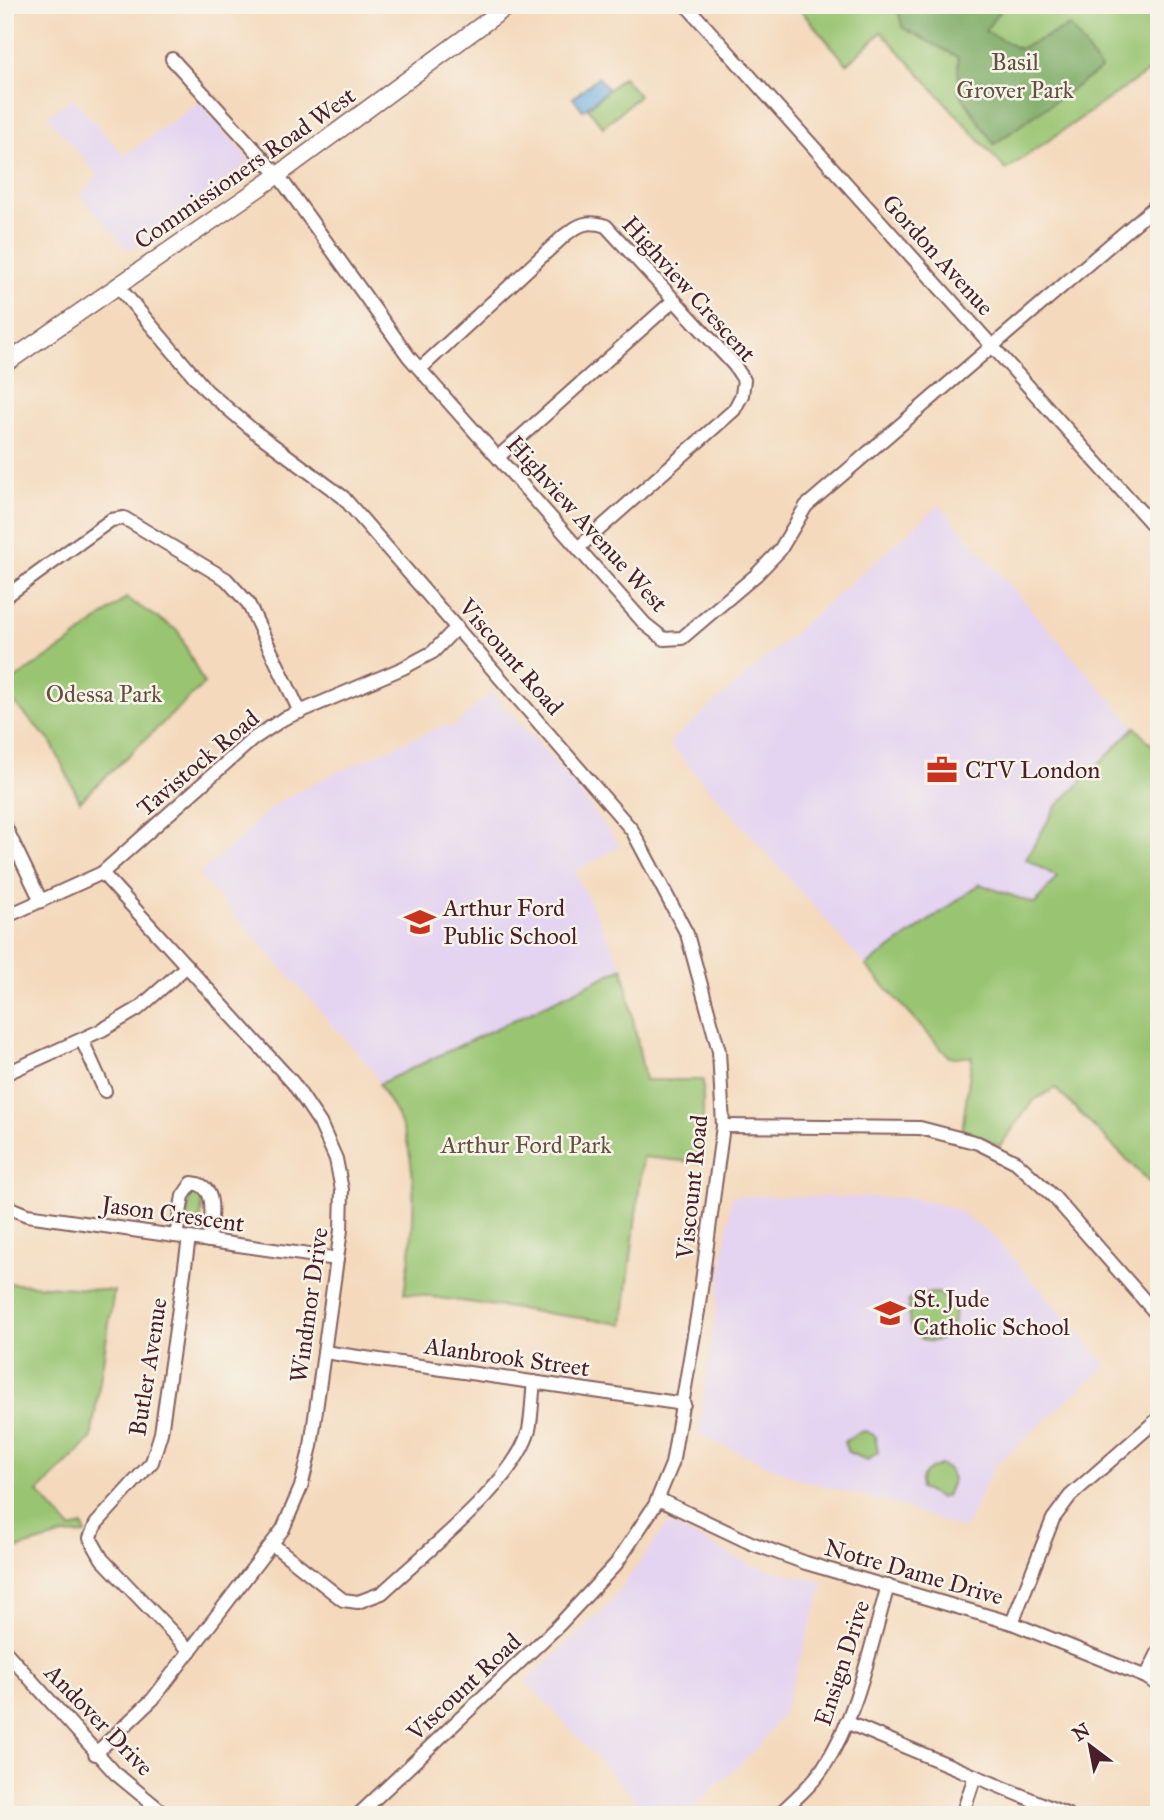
<svg xmlns="http://www.w3.org/2000/svg" width="1164" height="1820" font-family="'IM FELL Great Primer',serif">
	<style>
		.built { fill: #e4d3f1 }
		.green { fill: #99c572; stroke: #72724e; stroke-width: 2 }
		.forest { fill: #7aaa64; stroke: #626448; stroke-width: 2 }
		.water { fill: #68adde; stroke: #596684; stroke-width: 2 }
		.lines { fill: none; stroke-linecap: round; stroke-linejoin: round }
		.minor-casing { stroke: #86605e; stroke-width: 16 }
		.major-casing { stroke: #86605e; stroke-width: 19 }
		.minor { stroke: #fff; stroke-width: 12 }
		.major { stroke: #fff; stroke-width: 16 }
		.labels { text-anchor: middle; dominant-baseline: central; stroke-width: 5; stroke-linejoin: round; paint-order: stroke }
		.park-label { font-size: 24px; fill: #625140; stroke: #f7f3e8 }
		.street-label { font-size: 24px; fill: #4a1f2b; stroke: #f7f3e8 }
		.poi-label { font-size: 24px; fill: #4a1f2b; stroke: #f7f3e8; text-anchor: start }
	</style>
	<rect width="100%" height="100%" fill="#f7f3e8"/>
	<filter id="ink" filterUnits="userSpaceOnUse"><feTurbulence type="fractalNoise" baseFrequency=".0143" numOctaves="2"/><feDisplacementMap in="SourceGraphic" scale="14" xChannelSelector="R" yChannelSelector="G"/><feConvolveMatrix kernelMatrix="1 2 1 2 8 2 1 2 1" color-interpolation-filters="sRGB"/></filter>
	<filter id="wash" filterUnits="userSpaceOnUse"><feTurbulence type="fractalNoise" baseFrequency=".00686" numOctaves="4" result="noise"/><feDisplacementMap in="SourceGraphic" scale="28" xChannelSelector="R" yChannelSelector="G"/><feGaussianBlur stdDeviation="1.57" result="paint"/><feColorMatrix in="noise" values="0 0 0 0 0 0 0 0 0 0 0 0 0 0 0 0 0 1.4 0 .05"/><feComposite in="paint" operator="in"/></filter>
	<g filter="url(#wash)">
		<rect width="100%" height="100%" fill="#f4d9bc"/>
		<g class="built">
			<polygon points="73,98 124,156 200,101 249,161 129,251 80,195 98,176 47,116"/>
			<polygon points="939,505 1135,727 1056,807 1026,858 1057,877 1035,904 980,884 866,966 669,743"/>
			<polygon points="491,692 568,777 620,846 575,872 623,968 379,1084 372,1069 199,875 277,803 326,777 446,724 451,729"/>
			<polygon points="732,1196 913,1198 957,1209 995,1238 1107,1365 994,1466 964,1529 896,1505 801,1480 698,1434"/>
			<polygon points="668,1523 751,1565 824,1583 782,1715 759,1746 685,1815 649,1815 526,1681 607,1607"/>
		</g>
		<g class="green">
			<polygon points="1159,5 1159,64 1006,170 882,32 847,64 797,6"/>
			<polygon points="623,77 639,96 603,127 588,108"/>
			<polygon points="126,598 178,631 204,684 80,801 51,742 5,693 5,685 65,646"/>
			<polygon points="1135,727 1159,753 1159,1192 1055,1088 1033,1101 1000,1146 962,1131 972,1057 949,1057 866,966 980,884 1035,904 1057,877 1026,859 1056,807"/>
			<path d="M623,968L645,1080H703V1163L643,1157L623,1324L404,1293C413,1243 421,1175 402,1127C397,1112 386,1098 379,1084Z"/>
			<polygon points="196,1189 203,1198 200,1224 192,1228 186,1223 190,1194"/>
			<polygon points="5,1283 114,1291 91,1439 38,1492 71,1529 83,1526 86,1534 64,1535 6,1552"/>
			<path d="M938,1293L954,1306C959,1347 917,1351 910,1324C908,1317 909,1308 908,1301L914,1294Z"/>
			<polygon points="866,1431 875,1436 878,1452 867,1460 848,1452 844,1442 857,1433"/>
			<path d="M940,1465L949,1470L953,1479L946,1496L939,1498L920,1488C918,1475 929,1469 940,1465Z"/>
		</g>
		<polygon class="forest" points="896,5 1004,5 985,31 1019,49 1070,26 1101,69 994,144 959,92 958,57 903,28"/>
		<polygon class="water" points="598,77 608,89 583,110 573,98"/>
	</g>
	<g filter="url(#ink)">
		<g class="lines">
			<g class="minor-casing">
				<g id="minor">
					<polyline points="686,5 1159,532"/>
					<polyline points="172,59 278,175 409,357 645,624 664,639 682,638 756,575 780,550 806,506 1159,203"/>
					<polyline points="117,285 206,390 254,431 343,497 632,830 687,934 719,1051 723,1126 698,1311 672,1464 655,1505 616,1564 559,1625 358,1815"/>
					<path d="M421,368L565,235C580,224 588,220 606,226L734,365L744,380L742,395L734,410L578,548"/>
					<polyline points="498,457 673,301"/>
					<polyline points="5,597 111,520 124,518 226,579 248,603 300,712"/>
					<polyline points="5,826 41,901"/>
					<polyline points="5,917 102,873 253,739 283,719 403,668 433,652 457,627"/>
					<polyline points="82,1040 105,1091"/>
					<polyline points="5,1074 102,1030 138,1009 187,966"/>
					<polyline points="723,1126 920,1128 978,1143 1016,1162 1054,1197 1159,1317"/>
					<polyline points="5,1206 27,1215 337,1259"/>
					<path d="M176,1236L183,1196L192,1183C220,1185 210,1221 209,1241"/>
					<polyline points="189,1238 161,1433 152,1462 96,1524 90,1538 102,1559 190,1651"/>
					<polyline points="324,1352 684,1404"/>
					<polyline points="658,1499 751,1543 806,1563 1012,1623 1146,1677 1159,1686"/>
					<path d="M272,1544L343,1600L358,1602L382,1593C423,1554 515,1483 529,1430C532,1415 532,1397 534,1382"/>
					<polyline points="1012,1623 1053,1519 1070,1496 1159,1418"/>
					<polyline points="5,1651 115,1773 166,1815"/>
					<polyline points="1146,1677 1159,1651"/>
					<polyline points="846,1722 1068,1815"/>
					<polyline points="95,1754 153,1699 283,1529 301,1487 311,1446 341,1230 342,1190 336,1159 320,1123 293,1083 102,873"/>
					<path d="M778,1815C793,1801 812,1785 823,1768C858,1715 870,1647 888,1586"/>
					<polyline points="962,1815 975,1776"/>
				</g>
			</g>
			<g class="major-casing">
				<polyline id="major" points="5,364 278,175 509,5"/>
			</g>
			<use href="#minor" class="minor"/>
			<use href="#major" class="major"/>
		</g>
	</g>
	<defs>
		<g id="office-bare" transform="scale(2.415)"><path d="M-6-3h4V-5.5h4V-3h4V5H-6ZM-1-4.5V-3h2v-1.5ZM-6 0V1H6V0Z" fill="#c8321e" stroke="#f7f3e8" stroke-width="2.5" paint-order="stroke"/></g>
		<g id="school-bare" transform="scale(2.415)"><path d="M0-5L7-2L0 1L-7-2ZM-4 1L0 2.5L4 1V4Q0 6-4 4Z" fill="#c8321e" stroke="#f7f3e8" stroke-width="2.5" paint-order="stroke"/></g>
	</defs>
	<g fill-rule="evenodd">
		<use href="#office-bare" x="942" y="770"/>
		<use href="#school-bare" x="420" y="922"/>
		<use href="#school-bare" x="890" y="1313"/>
	</g>
	<g class="labels">
		<g class="park-label">
			<text x="1015" y="62">Basil<tspan x="1015" dy="28">Grover Park</tspan></text>
			<text x="104" y="694">Odessa Park</text>
			<text x="526" y="1145">Arthur Ford Park</text>
		</g>
		<g class="street-label">
			<text transform="translate(245 168) rotate(-35)">Commissioners Road West</text>
			<text transform="translate(938 255) rotate(48)">Gordon Avenue</text>
			<text transform="translate(689 289) rotate(48)">Highview Crescent</text>
			<text transform="translate(587 524) rotate(48)">Highview Avenue West</text>
			<text transform="translate(511 657) rotate(49)">Viscount Road</text>
			<text transform="translate(198 763) rotate(-40)">Tavistock Road</text>
			<text transform="translate(692 1187) rotate(-84)">Viscount Road</text>
			<text transform="translate(173 1214) rotate(8)">Jason Crescent</text>
			<text transform="translate(309 1305) rotate(-82)">Windmor Drive</text>
			<text transform="translate(507 1357) rotate(8)">Alanbrook Street</text>
			<text transform="translate(148 1367) rotate(-81)">Butler Avenue</text>
			<text transform="translate(914 1572) rotate(16)">Notre Dame Drive</text>
			<text transform="translate(842 1663) rotate(-72)">Ensign Drive</text>
			<text transform="translate(464 1687) rotate(-43)">Viscount Road</text>
			<text transform="translate(99 1720) rotate(46)">Andover Drive</text>
		</g>
		<g class="poi-label">
			<text x="965" y="770">CTV London</text>
			<text x="443" y="908">Arthur Ford<tspan x="443" dy="28">Public School</tspan></text>
			<text x="913" y="1299">St. Jude<tspan x="913" dy="28">Catholic School</tspan></text>
		</g>
	</g>
	<rect width="1164" height="1820" fill="none" stroke="#f7f3e8" stroke-width="28"/>
	<g transform="translate(1090 1746) rotate(328)" stroke="#f7f3e8" stroke-width="5" paint-order="stroke">
	<path d="M0-5L12 26L0 18L-12 26Z" fill="#4a1f2b"/>
	<text y="-10" font-size="19" font-weight="bold" text-anchor="middle" fill="#4a1f2b">N</text>
	</g>
</svg>
